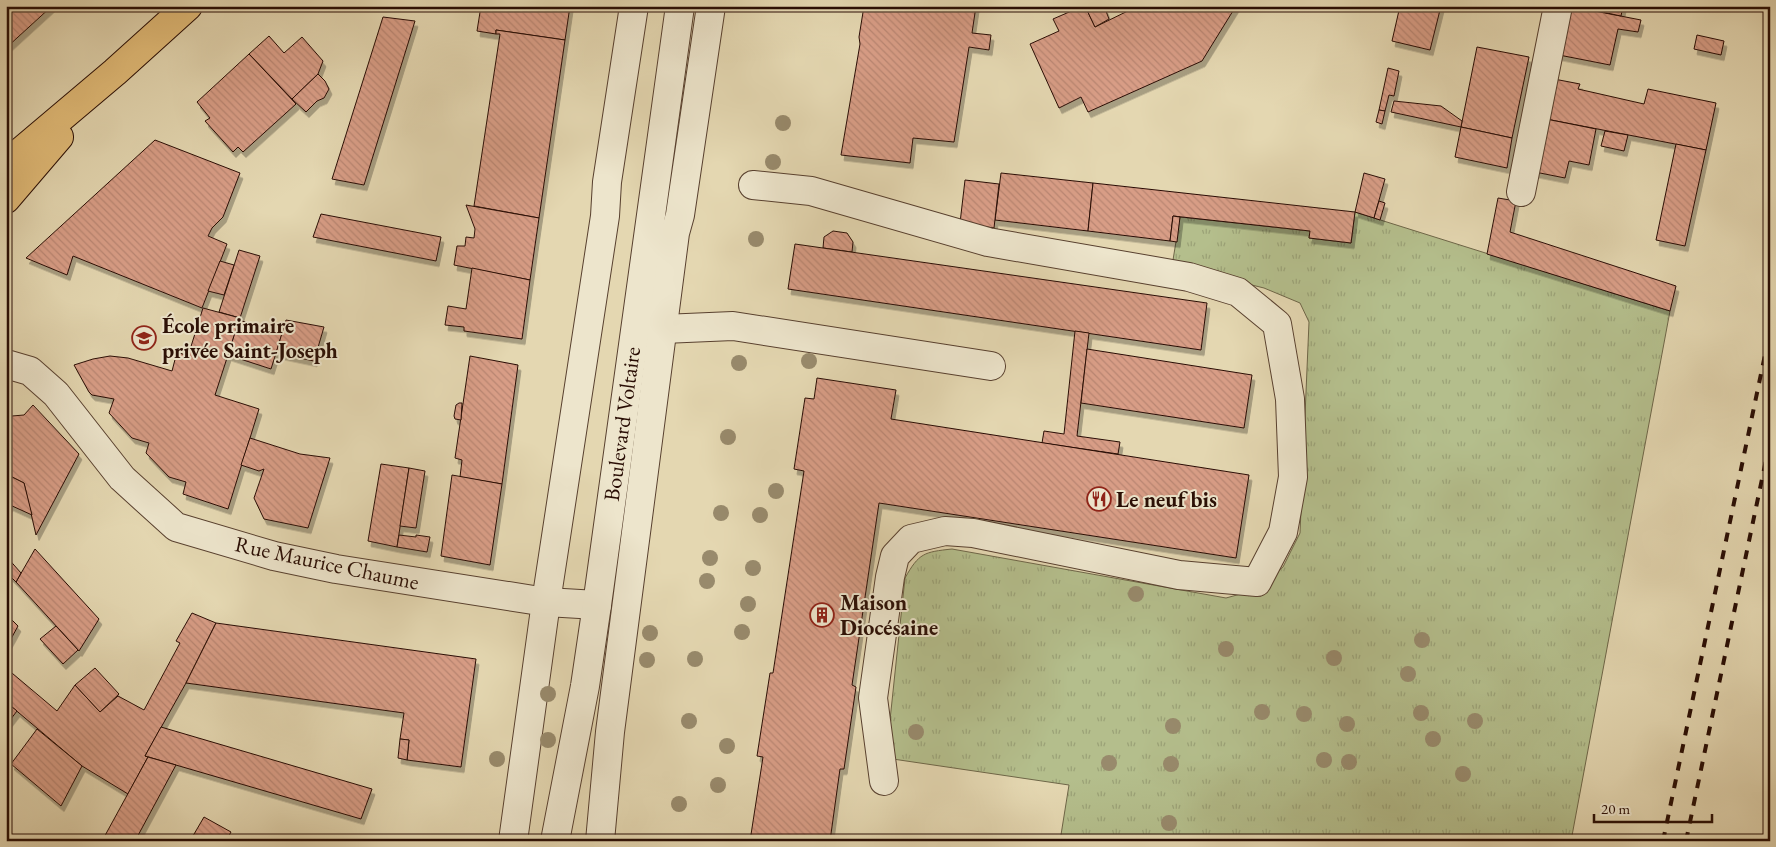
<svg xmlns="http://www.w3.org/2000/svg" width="1776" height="847" font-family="'EB Garamond',serif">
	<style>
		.park { fill: url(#park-tufts); stroke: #6e6648 }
		.building { fill: url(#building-back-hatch); stroke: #290d04; filter: url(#shadow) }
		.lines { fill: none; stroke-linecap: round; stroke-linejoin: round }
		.minor-casing { stroke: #58402f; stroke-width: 30 }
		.major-casing { stroke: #290d04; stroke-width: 30 }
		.minor { stroke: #ede5cc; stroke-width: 28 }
		.major { stroke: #e2bc78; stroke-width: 28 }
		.rail { stroke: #290d04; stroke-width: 4; stroke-dasharray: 9 9; stroke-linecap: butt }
		.tree { fill: #988a6c }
		.labels { text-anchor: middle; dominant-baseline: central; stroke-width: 4; stroke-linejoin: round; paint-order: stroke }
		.poi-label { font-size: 22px; font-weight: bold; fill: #290d04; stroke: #ede5cc; text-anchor: start }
		.street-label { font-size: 22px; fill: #290d04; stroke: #ede5cc }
	</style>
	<defs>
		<pattern id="park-tufts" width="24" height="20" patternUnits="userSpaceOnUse" patternTransform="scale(1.25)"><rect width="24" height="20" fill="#b4be8c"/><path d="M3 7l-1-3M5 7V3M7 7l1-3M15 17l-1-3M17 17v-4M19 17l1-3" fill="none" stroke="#9ba277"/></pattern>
		<pattern id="building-back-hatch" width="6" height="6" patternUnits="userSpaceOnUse" patternTransform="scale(1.25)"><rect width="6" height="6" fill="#d89d86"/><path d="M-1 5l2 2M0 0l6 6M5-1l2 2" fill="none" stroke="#b98672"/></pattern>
		<filter id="shadow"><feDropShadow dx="3" dy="5.5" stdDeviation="0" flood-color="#0004"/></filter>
	</defs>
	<rect width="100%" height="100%" fill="#e4d7b1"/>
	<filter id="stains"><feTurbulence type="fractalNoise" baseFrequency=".004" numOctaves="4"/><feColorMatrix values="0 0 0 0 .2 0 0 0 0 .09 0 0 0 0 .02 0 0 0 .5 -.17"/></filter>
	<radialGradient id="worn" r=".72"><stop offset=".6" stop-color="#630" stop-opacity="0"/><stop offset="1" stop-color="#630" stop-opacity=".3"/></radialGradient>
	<path class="park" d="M1355,212L1670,311L1571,841H1060L1069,785L886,758L905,578C919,553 924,552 952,549L1226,598L1255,590L1283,567L1300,533L1309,322L1300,303L1264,288L1183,268L1173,260L1180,217L1310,231L1309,238L1351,243Z"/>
	<g class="building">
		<polygon points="6,6 52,6 6,48"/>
		<polygon points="481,6 570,6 565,40 496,30 496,34 477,31"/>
		<polygon points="864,6 976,6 972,33 991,35 989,50 969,47 954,142 913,138 910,163 841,155 860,44 859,37"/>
		<polygon points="1083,6 1085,6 1095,27 1138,6 1141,6 1142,8 1147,6 1236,6 1202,61 1088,112 1081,97 1059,108 1030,44 1059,31 1053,19"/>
		<polygon points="1085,6 1104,6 1109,19 1095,27"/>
		<polygon points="1400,6 1441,6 1430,50 1392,41"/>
		<polygon points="1569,6 1641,20 1638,32 1618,29 1610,65 1559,55"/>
		<polygon points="1574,6 1623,6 1621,16"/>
		<polygon points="383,17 415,21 364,185 332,179"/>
		<polygon points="496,30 565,40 539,218 474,206 500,34 496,34"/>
		<polygon points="1697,35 1724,41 1721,55 1694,49"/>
		<polygon points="269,36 284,53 302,37 323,61 318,74 292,99 249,54"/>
		<polygon points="1477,47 1529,57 1512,138 1461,127"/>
		<polygon points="249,54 296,104 243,152 238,147 233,152 205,121 210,118 197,102"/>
		<polygon points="1388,68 1399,71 1394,96 1389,95 1385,111 1379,110"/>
		<polygon points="318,74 325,81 329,89 324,98 317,101 306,112 292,99"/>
		<polygon points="1554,79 1580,84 1578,89 1644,104 1648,89 1716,103 1706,150 1546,119"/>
		<polygon points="1394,101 1441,106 1462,121 1461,127 1391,112"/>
		<polygon points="1379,110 1385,111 1382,124 1376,122"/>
		<polygon points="1546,119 1596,129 1589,165 1569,161 1565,178 1535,172"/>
		<polygon points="1461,127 1512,138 1507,168 1455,157"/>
		<polygon points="1605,131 1628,135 1624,151 1601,146"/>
		<polygon points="155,140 240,173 223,217 212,228 208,236 227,244 202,308 73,256 67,275 26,258"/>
		<polygon points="1676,144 1706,150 1685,246 1656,240"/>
		<polygon points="1001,173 1093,183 1088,231 995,220"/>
		<polygon points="1364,173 1385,179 1374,218 1355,212"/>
		<polygon points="965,180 999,184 994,228 960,223"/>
		<polygon points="1093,183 1355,212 1351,243 1309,238 1310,231 1173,216 1170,241 1088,231"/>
		<polygon points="1498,198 1516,201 1510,232 1676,286 1670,311 1487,254"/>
		<polygon points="1379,201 1385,203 1380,220 1374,218"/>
		<polygon points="466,205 539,218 530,280 454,265 457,246 465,246 466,237 474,238 475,229"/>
		<polygon points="321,214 441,237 436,261 313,237"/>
		<polygon points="1173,216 1180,217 1177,242 1170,241"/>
		<polygon points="833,231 847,233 853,242 852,252 823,248 824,237"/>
		<polygon points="795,244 1207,303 1201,350 788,289"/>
		<polygon points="239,250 260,256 240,318 219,312"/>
		<polygon points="220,261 234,265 224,295 208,291"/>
		<polygon points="472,268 530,280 522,339 464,331 464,327 445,325 448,306 466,309"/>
		<polygon points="203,308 240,318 215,395 259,409 228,509 183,494 186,482 169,477 146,453 149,443 132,438 109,413 114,399 92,395 89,392 74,365 93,359 110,356 128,358 172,371 177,352 188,356"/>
		<polygon points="239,320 282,334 271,369 228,355"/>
		<polygon points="286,320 324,327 314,361 276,353"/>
		<polygon points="1075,331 1089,333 1077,436 1120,442 1118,454 1042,443 1044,431 1064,434"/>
		<polygon points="1087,349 1252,375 1244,428 1081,403"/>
		<polygon points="470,356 518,365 502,484 460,477 462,460 455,458"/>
		<polygon points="817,378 896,390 891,419 1249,475 1236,558 879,503 852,685 856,687 844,769 840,769 830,841 750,841 763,757 757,756 770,673 773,673 804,471 794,469 805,398 814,399"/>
		<polygon points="459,403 462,403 461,420 455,419 454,416 456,405"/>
		<polygon points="33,405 79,454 36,535 24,483 6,474 6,412 12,416 24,415"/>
		<polygon points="250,438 300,454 330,458 308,528 264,519 254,498 264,469 259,471 241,465"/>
		<polygon points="381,464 409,468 397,547 368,541"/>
		<polygon points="409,468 425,471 416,528 400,526"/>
		<polygon points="6,474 24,483 32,515 10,505 6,512"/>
		<polygon points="452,475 502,484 490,565 441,556"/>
		<polygon points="399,535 416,537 416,535 430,537 427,552 397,547"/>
		<polygon points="35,549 99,619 79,651 16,582"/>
		<polygon points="6,556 21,573 16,582 6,572"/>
		<polygon points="192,613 216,623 186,683 145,756 148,757 128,794 82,766 6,702 6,668 57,711 75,685 100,712 118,696 144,710 180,643 176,641"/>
		<polygon points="6,614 18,626 6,648"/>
		<polygon points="216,623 476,659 461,767 407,760 409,740 400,739 404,713 186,683"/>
		<polygon points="56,626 78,650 63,664 40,639"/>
		<polygon points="95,668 119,694 100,712 75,685"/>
		<polygon points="6,702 17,711 7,724 6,723"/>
		<polygon points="161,727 372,789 361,819 145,756"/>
		<polygon points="37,729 82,766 61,806 11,764"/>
		<polygon points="400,739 409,740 407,760 398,758"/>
		<polygon points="148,757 176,765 135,841 102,841"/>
		<polygon points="204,817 231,832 226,841 190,841"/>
		<polygon points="1128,837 1149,837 1149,841 1127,841"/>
	</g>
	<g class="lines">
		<g class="minor-casing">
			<g id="minor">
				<polyline points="753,185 811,191 988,242 1189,277 1238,292 1277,324 1290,399 1293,477 1283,532 1257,582 1179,575 973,533 945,531 911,539 895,556 890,577 873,698 884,781"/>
				<polyline points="1521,192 1558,6"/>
				<polyline points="663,329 733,326 991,366"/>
				<polyline points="6,364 30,371 56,394 122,478 176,527 274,556 336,569 546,602 597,605"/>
				<polyline points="513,841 546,602 605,216 607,182 634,6"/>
				<polyline points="555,841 585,686 597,605 680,6"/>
				<polyline points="600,841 610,732 675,233 680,215 711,6"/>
			</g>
		</g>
		<g class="major-casing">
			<g id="major">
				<polyline points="6,164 115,72 188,6"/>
				<polyline points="6,199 59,137"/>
			</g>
		</g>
		<use href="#minor" class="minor"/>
		<use href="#major" class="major"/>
		<g class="rail">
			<polyline points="1663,841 1770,331"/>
			<polyline points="1686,841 1770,441"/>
		</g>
	</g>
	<g class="tree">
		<circle cx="783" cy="123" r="8"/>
		<circle cx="773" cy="162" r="8"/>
		<circle cx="756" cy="239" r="8"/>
		<circle cx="809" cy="361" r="8"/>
		<circle cx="739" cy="363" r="8"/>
		<circle cx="728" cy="437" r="8"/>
		<circle cx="776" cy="491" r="8"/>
		<circle cx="721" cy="513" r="8"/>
		<circle cx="760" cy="515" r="8"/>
		<circle cx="710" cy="558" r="8"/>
		<circle cx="753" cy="568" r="8"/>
		<circle cx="707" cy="581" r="8"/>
		<circle cx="1136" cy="594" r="8"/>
		<circle cx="748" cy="604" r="8"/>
		<circle cx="742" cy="632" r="8"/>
		<circle cx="650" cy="633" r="8"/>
		<circle cx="1422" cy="640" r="8"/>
		<circle cx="1226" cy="649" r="8"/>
		<circle cx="1334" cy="658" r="8"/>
		<circle cx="695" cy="659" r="8"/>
		<circle cx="647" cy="660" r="8"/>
		<circle cx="1408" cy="674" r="8"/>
		<circle cx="548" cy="694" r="8"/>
		<circle cx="1262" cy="712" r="8"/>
		<circle cx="1421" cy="713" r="8"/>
		<circle cx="1304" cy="714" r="8"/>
		<circle cx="689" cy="721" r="8"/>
		<circle cx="1475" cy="721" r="8"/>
		<circle cx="1347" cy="724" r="8"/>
		<circle cx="1173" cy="726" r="8"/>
		<circle cx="916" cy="732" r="8"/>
		<circle cx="1433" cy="739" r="8"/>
		<circle cx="548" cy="740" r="8"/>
		<circle cx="727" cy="746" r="8"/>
		<circle cx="497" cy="759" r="8"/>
		<circle cx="1324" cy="760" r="8"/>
		<circle cx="1349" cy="762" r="8"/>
		<circle cx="1109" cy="763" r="8"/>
		<circle cx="1171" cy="764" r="8"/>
		<circle cx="1463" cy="774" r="8"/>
		<circle cx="718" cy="785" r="8"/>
		<circle cx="679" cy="804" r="8"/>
		<circle cx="1169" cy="823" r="8"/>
	</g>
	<defs>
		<g id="school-ring" transform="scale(1.25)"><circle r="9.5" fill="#ede5cc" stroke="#8f2418" stroke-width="1.5"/><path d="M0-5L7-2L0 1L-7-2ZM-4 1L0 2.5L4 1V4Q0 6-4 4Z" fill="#8f2418"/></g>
		<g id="restaurant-ring" transform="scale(1.25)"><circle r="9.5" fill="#ede5cc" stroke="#8f2418" stroke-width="1.5"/><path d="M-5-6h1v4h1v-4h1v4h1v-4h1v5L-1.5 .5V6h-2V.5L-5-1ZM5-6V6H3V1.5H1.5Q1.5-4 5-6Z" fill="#8f2418"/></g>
		<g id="building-ring" transform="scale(1.25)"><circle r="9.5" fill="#ede5cc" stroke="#8f2418" stroke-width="1.5"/><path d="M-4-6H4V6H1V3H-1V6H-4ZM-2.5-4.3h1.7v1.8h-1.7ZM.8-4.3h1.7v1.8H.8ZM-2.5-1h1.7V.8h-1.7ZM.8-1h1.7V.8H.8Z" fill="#8f2418"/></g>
	</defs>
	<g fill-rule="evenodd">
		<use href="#school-ring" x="144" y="338"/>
		<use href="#restaurant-ring" x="1099" y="499"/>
		<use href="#building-ring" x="822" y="615"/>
	</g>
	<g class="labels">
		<g class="poi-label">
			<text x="162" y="325">École primaire<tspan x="162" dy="25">privée Saint-Joseph</tspan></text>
			<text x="1116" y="499">Le neuf bis</text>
			<text x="840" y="602">Maison<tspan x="840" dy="25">Diocésaine</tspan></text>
		</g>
		<g class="street-label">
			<text transform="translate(622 424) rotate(-82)">Boulevard Voltaire</text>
			<text transform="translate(327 563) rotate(12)">Rue Maurice Chaume</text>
		</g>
	</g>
	<rect width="1776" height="847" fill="none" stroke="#e4d7b1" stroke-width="25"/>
	<rect x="8" y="8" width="1761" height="832" fill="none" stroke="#290d04" stroke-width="2.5"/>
	<rect x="12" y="12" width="1751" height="822" fill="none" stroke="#290d04"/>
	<path d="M1594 814v8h118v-8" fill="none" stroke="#290d04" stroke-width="2.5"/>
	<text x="1601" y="814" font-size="15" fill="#290d04" stroke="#ede5cc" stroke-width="4" paint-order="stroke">20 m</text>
	<rect width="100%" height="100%" filter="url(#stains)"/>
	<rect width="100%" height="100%" fill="url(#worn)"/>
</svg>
